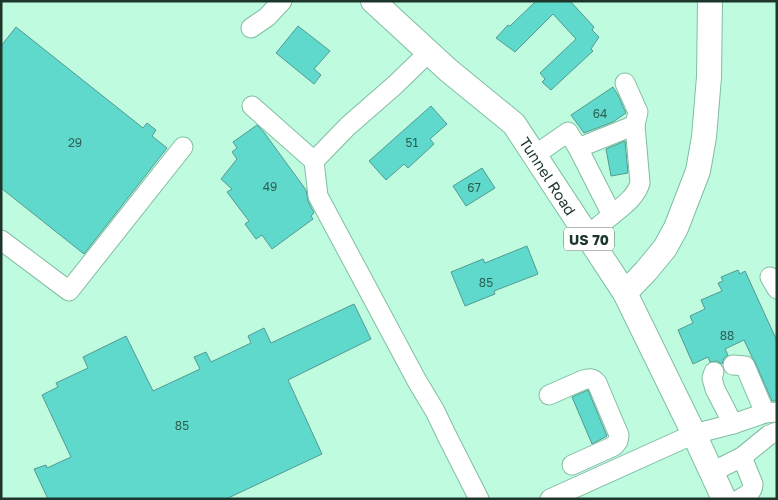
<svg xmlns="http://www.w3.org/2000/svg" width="778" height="500" font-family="'Golos Text',sans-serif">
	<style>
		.building { fill: #5fd9cc; stroke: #549a91 }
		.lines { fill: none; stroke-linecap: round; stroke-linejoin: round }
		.minor-casing { stroke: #81bda3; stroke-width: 21 }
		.major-casing { stroke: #81bda3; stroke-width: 26 }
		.minor { stroke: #fff; stroke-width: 19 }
		.major { stroke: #fff; stroke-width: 24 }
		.labels { text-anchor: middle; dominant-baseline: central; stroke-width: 4.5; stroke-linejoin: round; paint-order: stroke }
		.number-label { font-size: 12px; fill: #2e5f53 }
		.shield { fill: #fff; stroke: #61726b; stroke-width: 1 }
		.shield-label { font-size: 14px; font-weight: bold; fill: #1d362b }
		.street-label { font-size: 15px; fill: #1d362b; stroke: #fff }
	</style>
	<rect width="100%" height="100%" fill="#befbdf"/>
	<g class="building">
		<polygon points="536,1 570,1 594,27 592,30 599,37 591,49 593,51 551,90 542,82 545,79 540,73 576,39 553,14 515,52 496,38 508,25 510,26"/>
		<polygon points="298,26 330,51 314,69 321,75 314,84 276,53"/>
		<polygon points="16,27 143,128 147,123 156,130 152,136 167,148 84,254 1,188 1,46"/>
		<polygon points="613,87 618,95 626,113 613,122 584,133 571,115"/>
		<polygon points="431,106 447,124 430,139 434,144 408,168 404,164 386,180 369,161"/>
		<polygon points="257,125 263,131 306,190 308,201 314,213 311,216 313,219 272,249 262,235 256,239 245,224 249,221 227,192 232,189 221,179 237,159 232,152 237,148 233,142"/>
		<polygon points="625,141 628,173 611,176 606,149"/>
		<polygon points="482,168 495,188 466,206 453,186"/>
		<polygon points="527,246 538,274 494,291 495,294 465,306 451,272 483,259 485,263"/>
		<polygon points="738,270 740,274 745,271 777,341 777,401 772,401 755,362 752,357 744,340 725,349 728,355 724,358 722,364 717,361 710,362 708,357 693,364 678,330 693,323 690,316 705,309 701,300 722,291 718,283 723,281 721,277"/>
		<polygon points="354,304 371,339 288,380 322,454 226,499 48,499 34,469 46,465 47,468 71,457 42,395 58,387 56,383 88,368 83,357 126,336 153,391 200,369 194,357 206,352 211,362 251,343 248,336 264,328 271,343"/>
		<polygon points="588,390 607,436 592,444 572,397"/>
	</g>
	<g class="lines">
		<g class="minor-casing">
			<g id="minor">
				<polyline points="251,28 267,17 282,1"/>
				<polyline points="252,106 314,161 318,196 417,381 435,411 447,436 479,499"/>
				<polyline points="578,148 635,125"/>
				<polyline points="535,155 568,132 578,148 612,215 587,236"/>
				<polyline points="314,161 348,126 395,85 429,52"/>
				<path d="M612,215C623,206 636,197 640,183L635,125L638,112L625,83"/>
				<polyline points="1,240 69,291 183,147"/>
				<polyline points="770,277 777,289"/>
				<polyline points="733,365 745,366 765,413"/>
				<polyline points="714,372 712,378 715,389 733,424"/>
				<path d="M549,395L583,380C590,378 593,378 597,383L619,435L618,441L614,446L572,465"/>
				<polyline points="712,472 742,457 769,435 777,432"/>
				<polyline points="550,499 694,434 733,424 765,413 777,412"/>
				<path d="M740,499C747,495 753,492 753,484L742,457"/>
			</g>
		</g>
		<g class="major-casing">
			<g id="major">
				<polyline points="373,1 448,70 514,124 625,293 694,434 724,499"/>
				<polyline points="625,293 646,271 665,248 676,228 698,171 704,137 709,77 710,1"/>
			</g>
		</g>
		<use href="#minor" class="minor"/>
		<use href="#major" class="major"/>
	</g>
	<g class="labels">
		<g class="number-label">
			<text x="600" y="113">64</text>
			<text x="75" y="142">29</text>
			<text x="412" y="142">51</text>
			<text x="270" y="186">49</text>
			<text x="474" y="187">67</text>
			<text x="486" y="282">85</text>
			<text x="727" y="335">88</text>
			<text x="182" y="425">85</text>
		</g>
		<rect class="shield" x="564" y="227.5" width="50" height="23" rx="4"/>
		<g class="shield-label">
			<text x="589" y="239">US 70</text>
		</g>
		<g class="street-label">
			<text transform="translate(548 176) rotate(57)">Tunnel Road</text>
		</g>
	</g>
	<rect width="778" height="500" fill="none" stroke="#1d362b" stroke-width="5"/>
</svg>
